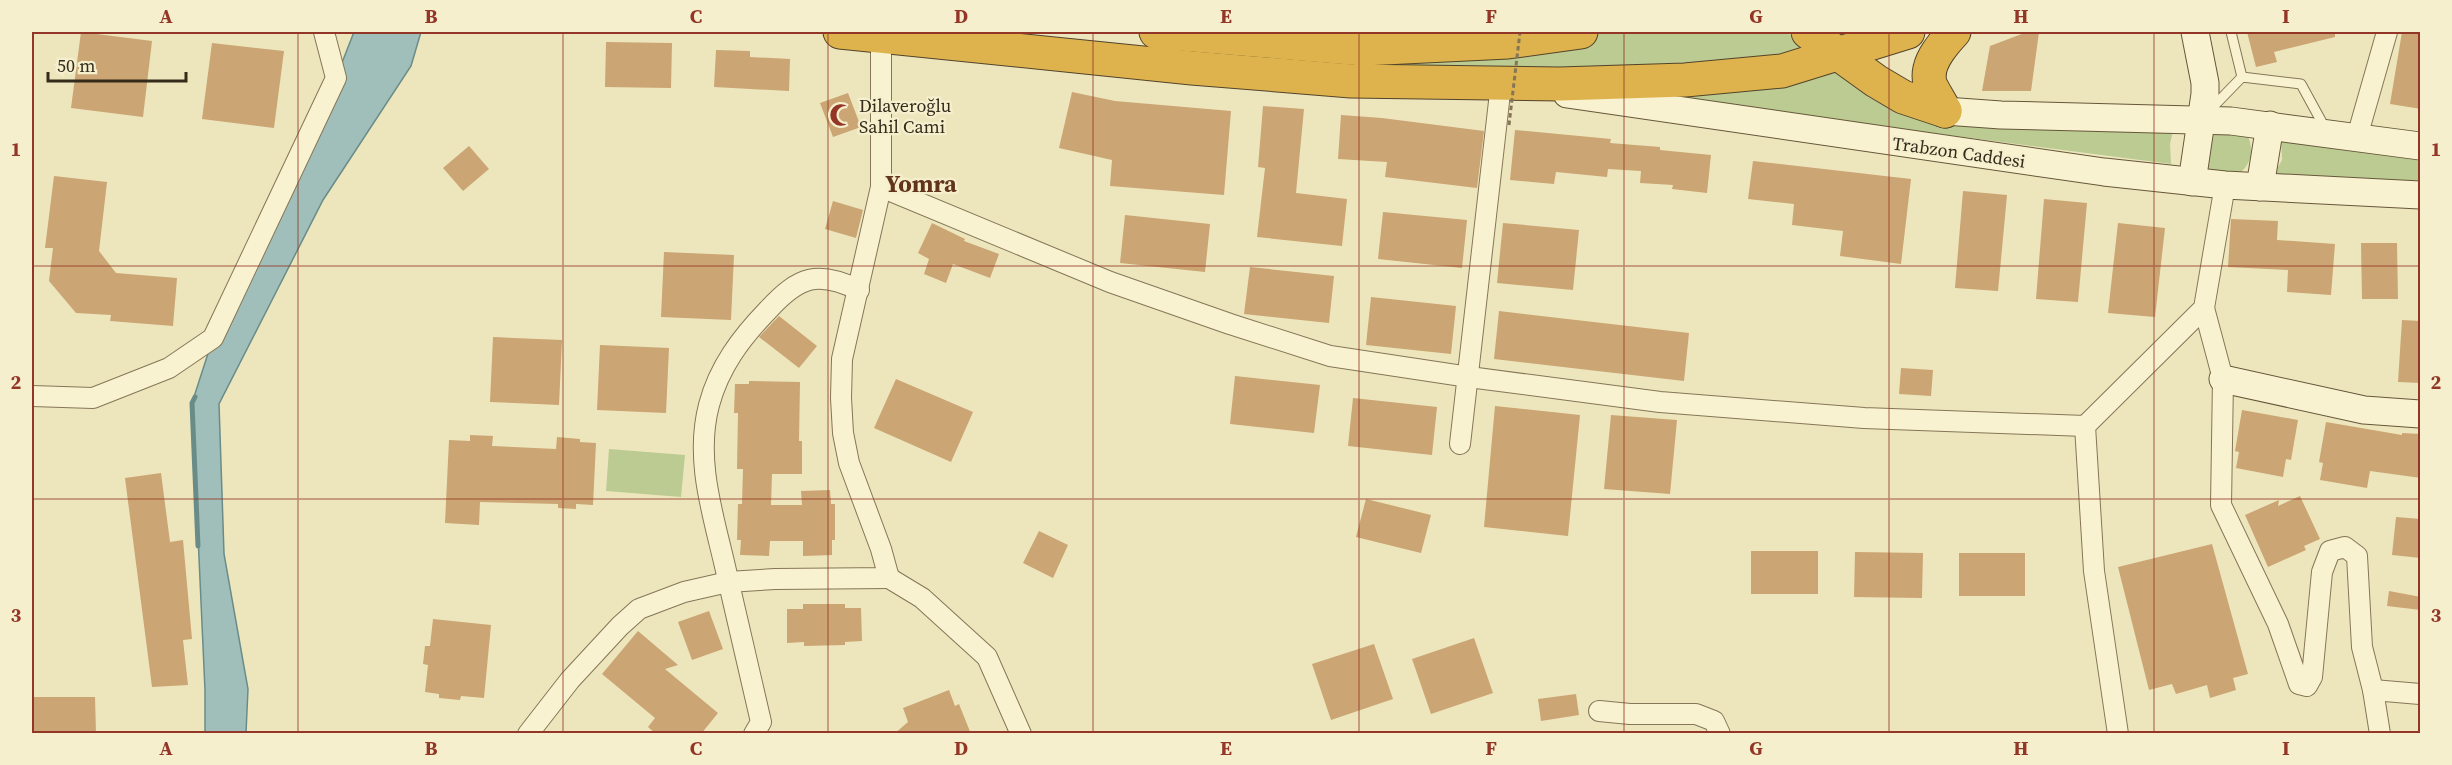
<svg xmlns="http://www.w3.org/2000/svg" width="2452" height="765" font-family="'Source Serif 4',serif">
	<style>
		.green { fill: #bccb92 }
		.water { fill: #a1bfba; stroke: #698c88; stroke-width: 1.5 }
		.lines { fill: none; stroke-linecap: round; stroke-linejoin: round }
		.stream { stroke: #698c88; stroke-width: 5 }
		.building { fill: #cba573 }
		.lane-casing { stroke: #857657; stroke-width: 11 }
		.street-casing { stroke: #857657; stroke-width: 22 }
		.secondary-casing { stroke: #66573a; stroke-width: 29 }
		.highway-casing { stroke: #52432b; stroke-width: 35 }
		.lane { stroke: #f8f2d0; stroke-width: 9 }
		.street { stroke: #f8f2d0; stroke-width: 20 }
		.secondary { stroke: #f8f2d0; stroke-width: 27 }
		.highway { stroke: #deb34d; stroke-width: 33 }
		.path-bridge { stroke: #857657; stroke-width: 3; stroke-dasharray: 4.5 3; stroke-linecap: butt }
		.grid { fill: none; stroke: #933627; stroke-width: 1.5; stroke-opacity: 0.55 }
		.labels { text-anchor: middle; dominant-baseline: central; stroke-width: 4.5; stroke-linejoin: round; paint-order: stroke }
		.poi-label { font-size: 18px; fill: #342b1b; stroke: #f5efcd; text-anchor: start }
		.street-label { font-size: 18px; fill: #342b1b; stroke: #f5efcd }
		.district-label { font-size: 24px; font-weight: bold; fill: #61341b; stroke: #f5efcd }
		.neatline { fill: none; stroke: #933627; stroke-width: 2 }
		.grid-label { font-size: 20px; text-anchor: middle; font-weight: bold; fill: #933627 }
	</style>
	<rect width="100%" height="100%" fill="#ede6bd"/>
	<g class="green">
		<polygon points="1609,32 1785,32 1823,54 1765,61 1487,73 1363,68 1364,58 1534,45"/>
		<polygon points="1836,65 1896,104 2174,126 2170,144 2171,164 1615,92"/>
		<path d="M2208,126L2248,136C2255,154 2250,166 2235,177L2207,174Z"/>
		<polygon points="2281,136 2420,154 2420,181 2273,176 2282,160"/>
		<polygon points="609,449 685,455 681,497 606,491"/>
	</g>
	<polygon class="water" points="354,32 421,32 411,66 323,200 219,404 224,554 248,689 246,733 205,733 205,690 192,403 213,338 336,78"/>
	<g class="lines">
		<polyline class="stream" points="195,397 192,403 198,546"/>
	</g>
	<g class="building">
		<polygon points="81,32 152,41 143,117 71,108"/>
		<polygon points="2027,32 2039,32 2031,91 1982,91 1990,46"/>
		<polygon points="2247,32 2335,32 2335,37 2274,52 2277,62 2256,67"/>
		<polygon points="2402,32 2421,32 2421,109 2390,104"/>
		<polygon points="606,42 672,43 671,88 605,87"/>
		<polygon points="212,43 284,51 274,128 202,119"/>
		<polygon points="716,50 750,51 750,57 790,59 789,91 714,87"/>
		<polygon points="1072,92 1115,101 1231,111 1224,195 1110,186 1112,160 1059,148"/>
		<polygon points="848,93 861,127 833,137 820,103"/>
		<polygon points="1263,106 1304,109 1296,193 1347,199 1342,246 1257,237 1265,168 1258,167"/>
		<polygon points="1341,115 1382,118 1484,131 1477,188 1385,177 1387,162 1338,159"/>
		<polygon points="1515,130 1611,139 1610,143 1660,147 1660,150 1711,155 1707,193 1672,189 1673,185 1640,183 1641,171 1608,169 1607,177 1556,172 1554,184 1510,180"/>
		<polygon points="469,146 489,169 463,191 443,168"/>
		<polygon points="1753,161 1911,179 1901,264 1840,256 1843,231 1792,225 1794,204 1748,199"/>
		<polygon points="54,176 107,182 99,251 116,273 177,278 173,326 110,321 111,315 76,313 49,281 53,248 45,248"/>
		<polygon points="1963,191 2007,195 1998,291 1955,288"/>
		<polygon points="2044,199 2087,203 2078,302 2036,299"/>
		<polygon points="833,201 863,210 856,238 825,229"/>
		<polygon points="1383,212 1467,220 1462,268 1378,259"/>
		<polygon points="1125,215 1210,224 1205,272 1120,263"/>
		<polygon points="2231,219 2278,221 2277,240 2335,244 2331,295 2287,292 2288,270 2228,267"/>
		<polygon points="932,223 965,239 964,241 999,254 990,278 953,264 946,283 924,274 929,259 918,253"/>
		<polygon points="1503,223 1579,230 1573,290 1497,283"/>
		<polygon points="2118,223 2165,228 2155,317 2108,313"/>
		<polygon points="2361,243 2397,243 2398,299 2362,299"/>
		<polygon points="664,252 734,255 731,320 661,317"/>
		<polygon points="1250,267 1334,276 1329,323 1244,314"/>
		<polygon points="1371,297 1456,306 1451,354 1366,345"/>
		<polygon points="1499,311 1689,333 1684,381 1494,359"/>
		<polygon points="779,316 817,346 799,368 759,337"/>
		<polygon points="2402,320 2421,321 2421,383 2398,382"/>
		<polygon points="493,337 562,340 559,405 490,402"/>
		<polygon points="600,345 669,348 666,413 597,410"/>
		<polygon points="1901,368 1933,370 1931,396 1899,394"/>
		<polygon points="1235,376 1320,385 1314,433 1230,424"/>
		<polygon points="896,379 973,412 951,462 874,428"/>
		<polygon points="749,381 800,382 799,441 802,441 802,474 772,474 771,505 802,505 801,491 830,490 831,504 835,504 835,540 832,540 832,555 803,556 803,541 770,541 769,556 740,555 741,540 737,540 738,504 742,504 743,469 737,469 738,413 734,413 735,384 749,384"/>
		<polygon points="1353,398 1437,407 1432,455 1348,446"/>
		<polygon points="1495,406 1580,415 1568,536 1484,527"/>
		<polygon points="2242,410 2298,420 2291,460 2286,459 2283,477 2236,468 2239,452 2235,451"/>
		<polygon points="1611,415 1677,420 1670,494 1604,489"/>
		<polygon points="2326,422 2402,435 2402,433 2421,434 2421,478 2370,471 2367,488 2320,480 2323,463 2319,462"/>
		<polygon points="470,435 493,436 492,446 556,449 557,437 580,439 580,442 596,443 593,505 576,504 576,509 558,508 558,504 480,502 479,525 445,523 449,440 470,441"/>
		<polygon points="161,473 170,542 183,540 192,639 183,640 188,685 152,687 125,478"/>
		<polygon points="2300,496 2320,539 2304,546 2306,550 2268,567 2245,515 2279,500 2278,506"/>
		<polygon points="1366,499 1431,515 1421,553 1356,537"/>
		<polygon points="2396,517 2421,519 2421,558 2392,555"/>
		<polygon points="1039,531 1068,545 1053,578 1023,563"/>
		<polygon points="2212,544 2248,674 2233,678 2236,690 2210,698 2207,685 2176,694 2172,684 2149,690 2118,567"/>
		<rect x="1751" y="551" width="67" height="43"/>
		<polygon points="1855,552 1923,553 1922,598 1854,597"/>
		<rect x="1959" y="553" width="66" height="43"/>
		<polygon points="2389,591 2421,597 2421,610 2387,606"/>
		<polygon points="803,604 845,604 845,608 861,608 862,641 845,642 845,645 804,646 804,642 787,643 787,609 803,609"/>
		<polygon points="709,611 723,649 692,660 678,622"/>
		<polygon points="433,619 491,625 484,698 461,696 460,700 439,698 439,694 425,692 428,665 423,664 425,646 430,646"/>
		<polygon points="638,631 678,665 665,669 718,713 701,734 656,734 648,727 655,718 602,674"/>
		<polygon points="1474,638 1493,693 1431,714 1412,659"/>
		<polygon points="1374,644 1393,699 1331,720 1312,664"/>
		<polygon points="949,690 955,706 959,704 971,734 894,734 908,722 903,708"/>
		<polygon points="1576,694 1579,715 1541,721 1538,699"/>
		<polygon points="32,697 95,697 96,734 32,734"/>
	</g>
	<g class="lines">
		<g class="lane-casing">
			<g id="lane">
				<polyline points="2231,32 2242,77"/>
				<polyline points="2209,111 2242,77 2301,84 2325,128"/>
			</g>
		</g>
		<g class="street-casing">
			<g id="street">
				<polyline points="2357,137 2387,32"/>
				<polyline points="881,187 1110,282 1230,324 1330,356 1469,377 1660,402 1864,418 2085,426 2204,308 2225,185"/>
				<polyline points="2204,308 2223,379 2221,505 2278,624 2299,684 2307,686 2312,677 2322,572 2330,551 2345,547 2357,556 2362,647 2373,690 2380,734"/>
				<polyline points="32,396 93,398 169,368 213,338 336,78 324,32"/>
				<polyline points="2085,426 2094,571 2118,734"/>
				<polyline points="1460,444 1501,84"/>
				<polyline points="889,578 922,598 987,657 1021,734"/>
				<polyline points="2373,690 2420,694"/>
				<polyline points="1599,711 1630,714 1696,714 1714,721 1720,734"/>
				<polyline points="528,734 570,680 620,626 639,609 684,592 728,582 775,579 889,578 881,549 849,463 843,433 841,398 842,359 881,187 881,35"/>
				<path d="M754,734L761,722C749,669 736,616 724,562C712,511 695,458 709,405C719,367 741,338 768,310C799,276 818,270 859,290"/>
			</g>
		</g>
		<g class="secondary-casing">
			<g id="secondary">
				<polyline points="1567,94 2104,172 2225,185 2420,195"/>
				<polyline points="1945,111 2001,115 2231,121 2420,146"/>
				<polyline points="2192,182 2205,94 2205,83 2195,32"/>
				<polyline points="2260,187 2270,125"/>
				<polyline points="2223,379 2364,410 2420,414"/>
			</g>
		</g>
		<g class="highway-casing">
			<g id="highway">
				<polyline points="840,32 1192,68 1351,81 1560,84 1685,80 1782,71 1908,32"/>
				<polyline points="1156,32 1363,49 1508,42 1581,32"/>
				<polyline points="1808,32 1876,81 1903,97 1945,111"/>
				<path d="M1945,111C1941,103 1935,94 1931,86C1923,66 1942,45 1954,32"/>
			</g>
		</g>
		<use href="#lane" class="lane"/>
		<use href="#street" class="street"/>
		<use href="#secondary" class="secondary"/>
		<use href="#highway" class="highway"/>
		<polyline class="path-bridge" points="1509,125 1520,32"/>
	</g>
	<path class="grid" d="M298,32V734M563,32V734M828,32V734M1093,32V734M1359,32V734M1624,32V734M1889,32V734M2154,32V734M32,266H2420M32,499H2420"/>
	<defs>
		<g id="mosque-bare" transform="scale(1.8)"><path d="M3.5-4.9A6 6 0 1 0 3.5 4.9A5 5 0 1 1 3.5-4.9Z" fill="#933627" stroke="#f5efcd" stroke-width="2.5" paint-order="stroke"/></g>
	</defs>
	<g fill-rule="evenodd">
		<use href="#mosque-bare" x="841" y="115"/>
	</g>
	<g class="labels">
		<g class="poi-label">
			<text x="859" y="105">Dilaveroğlu<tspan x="859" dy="21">Sahil Cami</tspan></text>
		</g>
		<g class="street-label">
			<text transform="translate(1959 152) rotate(8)">Trabzon Caddesi</text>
		</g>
		<g class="district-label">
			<text x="921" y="183">Yomra</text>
		</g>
	</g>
	<rect width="2452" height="765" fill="none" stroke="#f5efcd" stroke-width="66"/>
	<path d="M48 72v9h138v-9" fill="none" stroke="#342b1b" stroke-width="3"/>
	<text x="57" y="72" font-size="18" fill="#342b1b" stroke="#f5efcd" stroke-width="4.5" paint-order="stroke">50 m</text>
	<rect x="33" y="33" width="2386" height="699" class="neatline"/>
	<g class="grid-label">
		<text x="166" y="23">A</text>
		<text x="431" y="23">B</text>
		<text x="696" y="23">C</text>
		<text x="961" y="23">D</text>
		<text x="1226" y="23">E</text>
		<text x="1491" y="23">F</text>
		<text x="1756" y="23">G</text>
		<text x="2021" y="23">H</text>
		<text x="2286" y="23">I</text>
		<text x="16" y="156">1</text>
		<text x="2436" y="156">1</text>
		<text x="16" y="389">2</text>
		<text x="2436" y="389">2</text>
		<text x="16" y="622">3</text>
		<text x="2436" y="622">3</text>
		<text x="166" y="755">A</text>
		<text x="431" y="755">B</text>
		<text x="696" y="755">C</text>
		<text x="961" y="755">D</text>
		<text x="1226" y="755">E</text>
		<text x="1491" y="755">F</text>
		<text x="1756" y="755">G</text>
		<text x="2021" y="755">H</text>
		<text x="2286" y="755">I</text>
	</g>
</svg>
